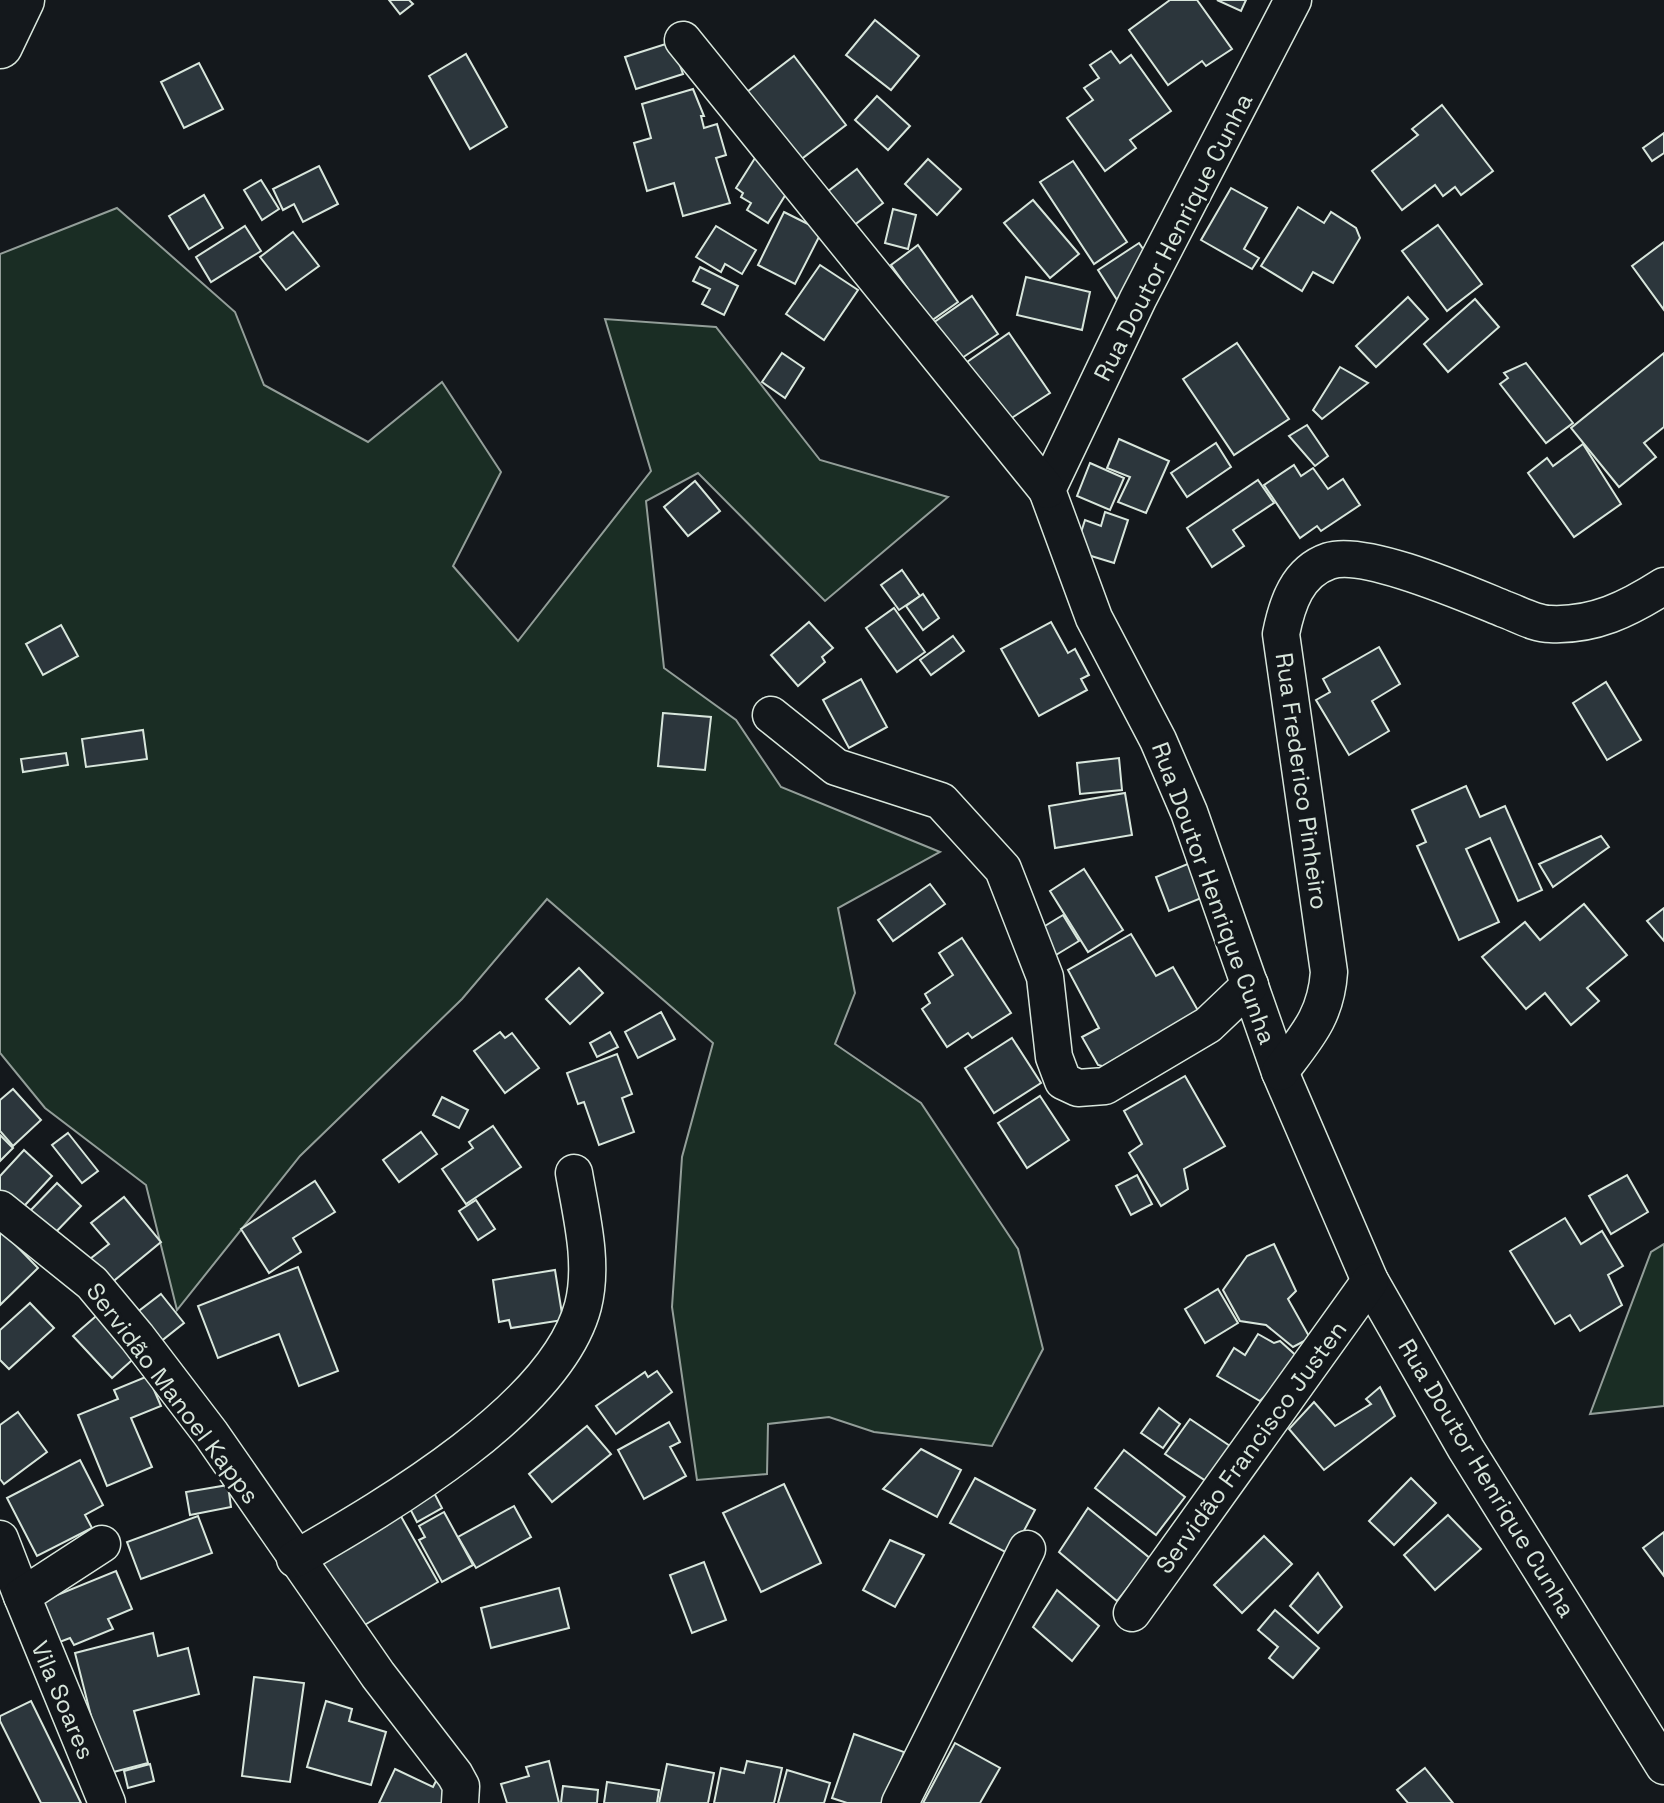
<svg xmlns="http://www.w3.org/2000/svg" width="1664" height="1803" font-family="'Space Grotesk',sans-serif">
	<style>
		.green { fill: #1a2d24; stroke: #939e99; stroke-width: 2 }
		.building { fill: #2c363c; stroke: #d8e6dc; stroke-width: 2 }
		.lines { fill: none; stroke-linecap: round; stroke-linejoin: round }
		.minor-casing { stroke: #d8e6dc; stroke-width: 39 }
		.major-casing { stroke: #d8e6dc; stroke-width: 47 }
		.minor { stroke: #14181c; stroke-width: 36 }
		.major { stroke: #14181c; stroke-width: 44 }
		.labels { text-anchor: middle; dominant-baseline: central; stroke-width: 6; stroke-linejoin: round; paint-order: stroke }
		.street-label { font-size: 24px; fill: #d8e6dc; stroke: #14181c }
	</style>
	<rect width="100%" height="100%" fill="#14181c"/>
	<g class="green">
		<polygon points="117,208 235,312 264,385 368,442 442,382 501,472 453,566 518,641 651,471 605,319 716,327 820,460 948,497 825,601 698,473 646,501 664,668 736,720 781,787 940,852 838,908 855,993 835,1044 921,1103 1018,1249 1043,1349 992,1446 874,1432 829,1417 768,1424 767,1474 697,1480 672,1307 682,1157 713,1043 547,899 462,999 300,1156 177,1310 146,1185 45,1108 0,1053 0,254"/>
		<polygon points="1664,1244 1664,1406 1590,1414 1651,1252"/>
	</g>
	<g class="building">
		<polygon points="389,0 409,0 413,4 400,14"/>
		<polygon points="1170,0 1197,0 1232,49 1206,66 1202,61 1168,85 1129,30"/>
		<polygon points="1217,0 1246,0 1241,11"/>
		<polygon points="875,20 919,56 891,90 846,55"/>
		<polygon points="672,42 683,74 636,89 625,57"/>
		<polygon points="1111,51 1120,63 1131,55 1171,111 1130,140 1136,148 1105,171 1067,118 1093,100 1084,88 1099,78 1090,65"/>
		<polygon points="466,54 507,127 470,149 429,76"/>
		<polygon points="794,56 846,125 791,167 739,98"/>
		<polygon points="199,63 223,109 184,128 161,82"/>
		<polygon points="693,89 704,116 701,116 704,128 717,124 726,155 716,158 730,203 683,216 674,183 647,191 634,143 651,138 642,104"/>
		<polygon points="877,96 910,126 888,150 855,120"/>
		<polygon points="1442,105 1493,171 1461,195 1455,187 1443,196 1435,185 1402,210 1372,171 1418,135 1412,129"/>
		<polygon points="1664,133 1664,153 1652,161 1643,148"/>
		<polygon points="755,158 794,181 768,223 747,210 751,203 741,197 743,193 736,188"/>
		<polygon points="928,159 961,189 937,215 905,184"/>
		<polygon points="1073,161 1127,242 1094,264 1040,182"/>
		<polygon points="319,166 338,204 303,222 294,204 283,210 273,189"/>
		<polygon points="857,169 883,203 853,226 827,192"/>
		<polygon points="261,180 279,209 262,220 244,190"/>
		<polygon points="1231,188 1267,208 1244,249 1259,258 1252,269 1201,240"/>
		<polygon points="204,195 223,228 189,249 169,216"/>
		<polygon points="1033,200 1079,254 1050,278 1004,223"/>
		<polygon points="1298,207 1324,223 1331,212 1356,228 1360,238 1333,283 1313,272 1302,291 1261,266"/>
		<polygon points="893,209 916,215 908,249 885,243"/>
		<polygon points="784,212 822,231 795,284 758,265"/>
		<polygon points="1438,225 1482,284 1447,311 1402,251"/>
		<polygon points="245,226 261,251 211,282 196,257"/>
		<polygon points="716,226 756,250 742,274 725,264 721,272 696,257"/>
		<polygon points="293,232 319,266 286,290 260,257"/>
		<polygon points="1664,242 1664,310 1632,266"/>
		<polygon points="1139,243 1148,256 1119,303 1098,270"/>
		<polygon points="918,245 958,302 931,321 891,265"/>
		<polygon points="820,265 858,290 824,340 786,314"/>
		<polygon points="700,267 738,286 724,315 702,304 710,289 693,281"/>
		<polygon points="1026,277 1090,292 1082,330 1017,315"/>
		<polygon points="972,296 998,334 959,360 933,323"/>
		<polygon points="1408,297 1428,319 1376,367 1356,346"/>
		<polygon points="1475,299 1499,327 1448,372 1424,344"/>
		<polygon points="1009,333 1050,393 1007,421 967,362"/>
		<polygon points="1237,343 1289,419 1234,455 1183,379"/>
		<polygon points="782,353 804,368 785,398 762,382"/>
		<polygon points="1664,353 1664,427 1644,443 1656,457 1619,487 1571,428"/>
		<polygon points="1526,363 1573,423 1546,443 1500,384 1508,378 1504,373"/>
		<polygon points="1340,367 1368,383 1322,419 1313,410"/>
		<polygon points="1307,425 1328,456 1315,466 1289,436"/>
		<polygon points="1119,439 1169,461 1146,513 1118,502 1130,477 1107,468"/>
		<polygon points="1216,443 1231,467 1187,497 1171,473"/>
		<polygon points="1583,444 1621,504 1574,537 1528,473 1547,458 1553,466"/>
		<polygon points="1090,463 1124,478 1110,510 1077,496"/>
		<polygon points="1294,465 1301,476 1313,468 1328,489 1343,479 1360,505 1321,531 1317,526 1300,538 1264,485"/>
		<polygon points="1258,480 1274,503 1233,530 1244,546 1212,567 1187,528"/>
		<polygon points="695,481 720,511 688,536 664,507"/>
		<polygon points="1105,512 1128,520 1114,563 1075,551 1085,520 1101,526"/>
		<polygon points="902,570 920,596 899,610 881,585"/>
		<polygon points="923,594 939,618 923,630 906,606"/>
		<polygon points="894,608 925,652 897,672 866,628"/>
		<polygon points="809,622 833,648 822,657 825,662 798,686 771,655"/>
		<polygon points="1051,622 1068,653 1075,649 1089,675 1081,679 1087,690 1039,716 1001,649"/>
		<polygon points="61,625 78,656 43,675 26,644"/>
		<polygon points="953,636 964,651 931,675 920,660"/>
		<polygon points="1379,647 1400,684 1372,701 1389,731 1349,755 1316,700 1330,692 1323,679"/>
		<polygon points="861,679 887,727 849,748 823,700"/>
		<polygon points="1606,682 1641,740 1607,760 1573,703"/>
		<polygon points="663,713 711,717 705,770 658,766"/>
		<polygon points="143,730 147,759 86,767 82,739"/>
		<polygon points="66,753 68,765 23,772 21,759"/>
		<polygon points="1119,758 1122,790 1080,794 1077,763"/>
		<polygon points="1466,786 1480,817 1505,806 1542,890 1518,901 1490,838 1466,849 1499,922 1459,940 1417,846 1426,842 1412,810"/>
		<polygon points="1125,793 1132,835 1055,848 1049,806"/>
		<polygon points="1601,836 1609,847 1553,887 1539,864"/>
		<polygon points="1190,863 1204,897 1169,911 1156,877"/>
		<polygon points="1084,869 1123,930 1088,952 1050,891"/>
		<polygon points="930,884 945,904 893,941 878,920"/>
		<polygon points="1584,904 1627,955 1587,988 1599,1001 1571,1025 1545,993 1526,1009 1482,957 1525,922 1540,940"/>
		<polygon points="1664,908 1664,941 1647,921"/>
		<polygon points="1063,915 1079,941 1051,958 1035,932"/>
		<polygon points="1131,934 1156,976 1173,967 1204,1021 1118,1070 1098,1065 1082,1037 1099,1028 1068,970"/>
		<polygon points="962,938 1011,1013 972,1038 968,1033 947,1047 922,1009 930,1003 925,994 953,975 939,953"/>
		<polygon points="579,968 603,993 570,1024 546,999"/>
		<polygon points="661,1012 675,1039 638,1058 625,1032"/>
		<polygon points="500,1032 505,1038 512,1033 539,1068 505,1093 474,1051"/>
		<polygon points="610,1032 618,1047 597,1057 590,1043"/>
		<polygon points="1012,1038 1041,1083 994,1113 965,1068"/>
		<polygon points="617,1054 632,1094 622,1098 634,1132 599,1145 584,1102 578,1104 567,1073"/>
		<polygon points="1185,1076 1225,1146 1184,1169 1188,1189 1161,1206 1129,1153 1142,1144 1124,1111"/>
		<polygon points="13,1089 41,1120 13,1146 0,1131 0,1100"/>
		<polygon points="1040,1096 1069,1140 1027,1168 998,1123"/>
		<polygon points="442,1097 468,1110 459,1128 433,1115"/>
		<polygon points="493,1126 521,1167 466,1204 442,1169 473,1148 469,1142"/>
		<polygon points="421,1132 437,1154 399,1182 383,1160"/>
		<polygon points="68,1133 98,1171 82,1183 52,1145"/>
		<polygon points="0,1135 13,1148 0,1161"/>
		<polygon points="24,1150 52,1176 13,1218 0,1206 0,1176"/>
		<polygon points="1137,1175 1152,1204 1131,1215 1116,1186"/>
		<polygon points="1627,1175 1648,1212 1611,1234 1589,1196"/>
		<polygon points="315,1181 335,1212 293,1238 301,1252 269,1273 241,1229"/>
		<polygon points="57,1183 81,1206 52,1236 28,1213"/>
		<polygon points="124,1197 161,1242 110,1284 90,1259 109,1244 91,1223"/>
		<polygon points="476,1200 495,1229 478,1240 459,1211"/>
		<polygon points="1565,1218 1581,1244 1602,1231 1623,1266 1608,1275 1622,1305 1580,1331 1570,1315 1555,1324 1510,1251"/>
		<polygon points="0,1229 38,1268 0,1305"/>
		<polygon points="1274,1244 1296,1291 1288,1299 1310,1338 1293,1347 1266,1325 1240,1321 1223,1290 1247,1256"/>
		<polygon points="298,1267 338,1371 299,1386 279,1334 218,1358 198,1306"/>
		<polygon points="555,1270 563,1320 511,1328 509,1320 499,1322 493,1280"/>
		<polygon points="1218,1289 1238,1323 1205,1343 1185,1309"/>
		<polygon points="161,1294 184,1323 150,1350 127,1320"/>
		<polygon points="30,1303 54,1328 9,1369 0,1360 0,1330"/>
		<polygon points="102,1311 140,1353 112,1378 73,1336"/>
		<polygon points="1258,1334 1274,1343 1280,1341 1301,1360 1260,1401 1217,1376 1234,1348 1245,1355"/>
		<polygon points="657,1371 672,1392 616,1434 596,1406 645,1372 648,1377"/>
		<polygon points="148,1376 161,1406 131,1418 152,1467 107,1486 78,1415 118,1399 114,1390"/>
		<polygon points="1380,1387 1395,1416 1324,1470 1289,1429 1314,1402 1335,1426 1371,1404 1366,1399"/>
		<polygon points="1159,1408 1180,1424 1163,1448 1141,1433"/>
		<polygon points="18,1412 47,1452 4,1484 0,1479 0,1425"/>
		<polygon points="1190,1419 1230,1446 1206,1481 1165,1454"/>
		<polygon points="669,1422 680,1442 670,1447 686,1476 644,1499 618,1450"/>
		<polygon points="587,1426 611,1454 552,1502 529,1474"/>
		<polygon points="921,1449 961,1470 937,1517 883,1489"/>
		<polygon points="1124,1450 1185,1497 1156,1535 1095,1488"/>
		<polygon points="80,1460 103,1505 85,1515 92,1528 37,1556 7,1498"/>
		<polygon points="975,1478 1035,1510 1011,1555 950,1523"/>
		<polygon points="1411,1478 1436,1503 1394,1545 1369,1521"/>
		<polygon points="784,1484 821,1563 761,1592 723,1513"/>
		<polygon points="228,1485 231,1507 190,1515 186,1492"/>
		<polygon points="431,1487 442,1508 417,1522 406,1501"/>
		<polygon points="394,1504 438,1582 356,1630 311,1551"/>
		<polygon points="514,1506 531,1537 476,1568 458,1537"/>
		<polygon points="1088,1508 1151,1559 1117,1601 1059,1552"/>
		<polygon points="444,1512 473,1565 442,1582 419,1540 425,1537 419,1526"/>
		<polygon points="1448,1515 1481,1549 1435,1590 1404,1555"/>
		<polygon points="198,1516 212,1553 141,1579 127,1542"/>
		<polygon points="1664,1532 1664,1576 1643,1548"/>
		<polygon points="1264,1536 1292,1564 1242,1613 1214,1585"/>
		<polygon points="890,1540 924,1555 895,1607 863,1590"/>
		<polygon points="704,1562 726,1620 692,1633 670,1575"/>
		<polygon points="116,1571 132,1609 108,1619 113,1629 74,1645 70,1638 57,1643 40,1602"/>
		<polygon points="1318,1573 1342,1607 1318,1633 1290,1606"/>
		<polygon points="559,1588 569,1628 491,1648 481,1608"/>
		<polygon points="1057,1590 1099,1626 1072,1661 1033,1627"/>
		<polygon points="1275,1610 1319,1648 1293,1678 1269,1658 1278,1647 1258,1630"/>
		<polygon points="153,1633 158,1656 188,1648 199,1694 134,1711 148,1763 102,1775 78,1719 91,1716 75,1653"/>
		<polygon points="254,1677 304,1683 290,1782 242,1776"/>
		<polygon points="31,1701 81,1803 41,1803 0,1721 0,1716"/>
		<polygon points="326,1701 352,1709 349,1721 386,1732 371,1785 307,1767"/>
		<polygon points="854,1734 904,1752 886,1803 847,1803 832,1798"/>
		<polygon points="955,1743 1000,1768 980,1803 923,1803"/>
		<polygon points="549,1761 559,1803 507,1803 501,1784 529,1776 526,1767"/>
		<polygon points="747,1761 782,1768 774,1803 714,1803 721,1768 744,1773"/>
		<polygon points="150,1764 154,1781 128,1788 124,1771"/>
		<polygon points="667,1764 714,1773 708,1803 659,1803"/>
		<polygon points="1425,1768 1453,1803 1408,1803 1397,1790"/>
		<polygon points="395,1769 433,1787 437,1779 452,1803 379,1803"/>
		<polygon points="787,1770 830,1783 824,1803 778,1803"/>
		<polygon points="607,1782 659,1790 657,1803 604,1803"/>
		<polygon points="563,1786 598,1790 597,1803 561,1803"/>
	</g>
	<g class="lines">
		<g class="minor-casing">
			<g id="minor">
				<polyline points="1293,0 1138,299 1047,490 1094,618 1158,740 1189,812 1280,1072 1370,1281 1466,1449 1664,1766"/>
				<polyline points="683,40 1047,490"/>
				<polyline points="771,715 836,767 941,801 1003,869 1045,977 1054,1057 1063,1081 1078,1088 1105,1086 1208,1025 1250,985"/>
				<path d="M1280,1072C1306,1037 1326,1017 1329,972L1281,634C1287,604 1297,572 1329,561C1365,549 1467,594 1504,609C1518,614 1535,624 1550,624C1594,626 1628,609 1664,586"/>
				<polyline points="0,1209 92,1283 137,1337 211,1434 378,1675 455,1775 461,1786 460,1803"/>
				<polyline points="0,1539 22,1596"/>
				<polyline points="102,1544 22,1596 107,1803"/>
				<path d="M295,1559C383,1508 556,1409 583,1306C594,1263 581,1214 574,1173"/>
				<polyline points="1132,1613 1370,1281"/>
				<polyline points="900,1803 1027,1549"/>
			</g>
		</g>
		<g class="major-casing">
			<polyline id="major" points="0,46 22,0"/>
		</g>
		<use href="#minor" class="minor"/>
		<use href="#major" class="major"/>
	</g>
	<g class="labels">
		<g class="street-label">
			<text transform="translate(1173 237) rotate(-63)">Rua Doutor Henrique Cunha</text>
			<text transform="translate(1302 781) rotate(82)">Rua Frederico Pinheiro</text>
			<text transform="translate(1214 893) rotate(70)">Rua Doutor Henrique Cunha</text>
			<text transform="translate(173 1393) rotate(53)">Servidão Manoel Kapps</text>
			<text transform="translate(1251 1447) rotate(-54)">Servidão Francisco Justen</text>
			<text transform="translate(1487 1478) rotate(59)">Rua Doutor Henrique Cunha</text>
			<text transform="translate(63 1700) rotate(67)">Vila Soares</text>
		</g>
	</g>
</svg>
